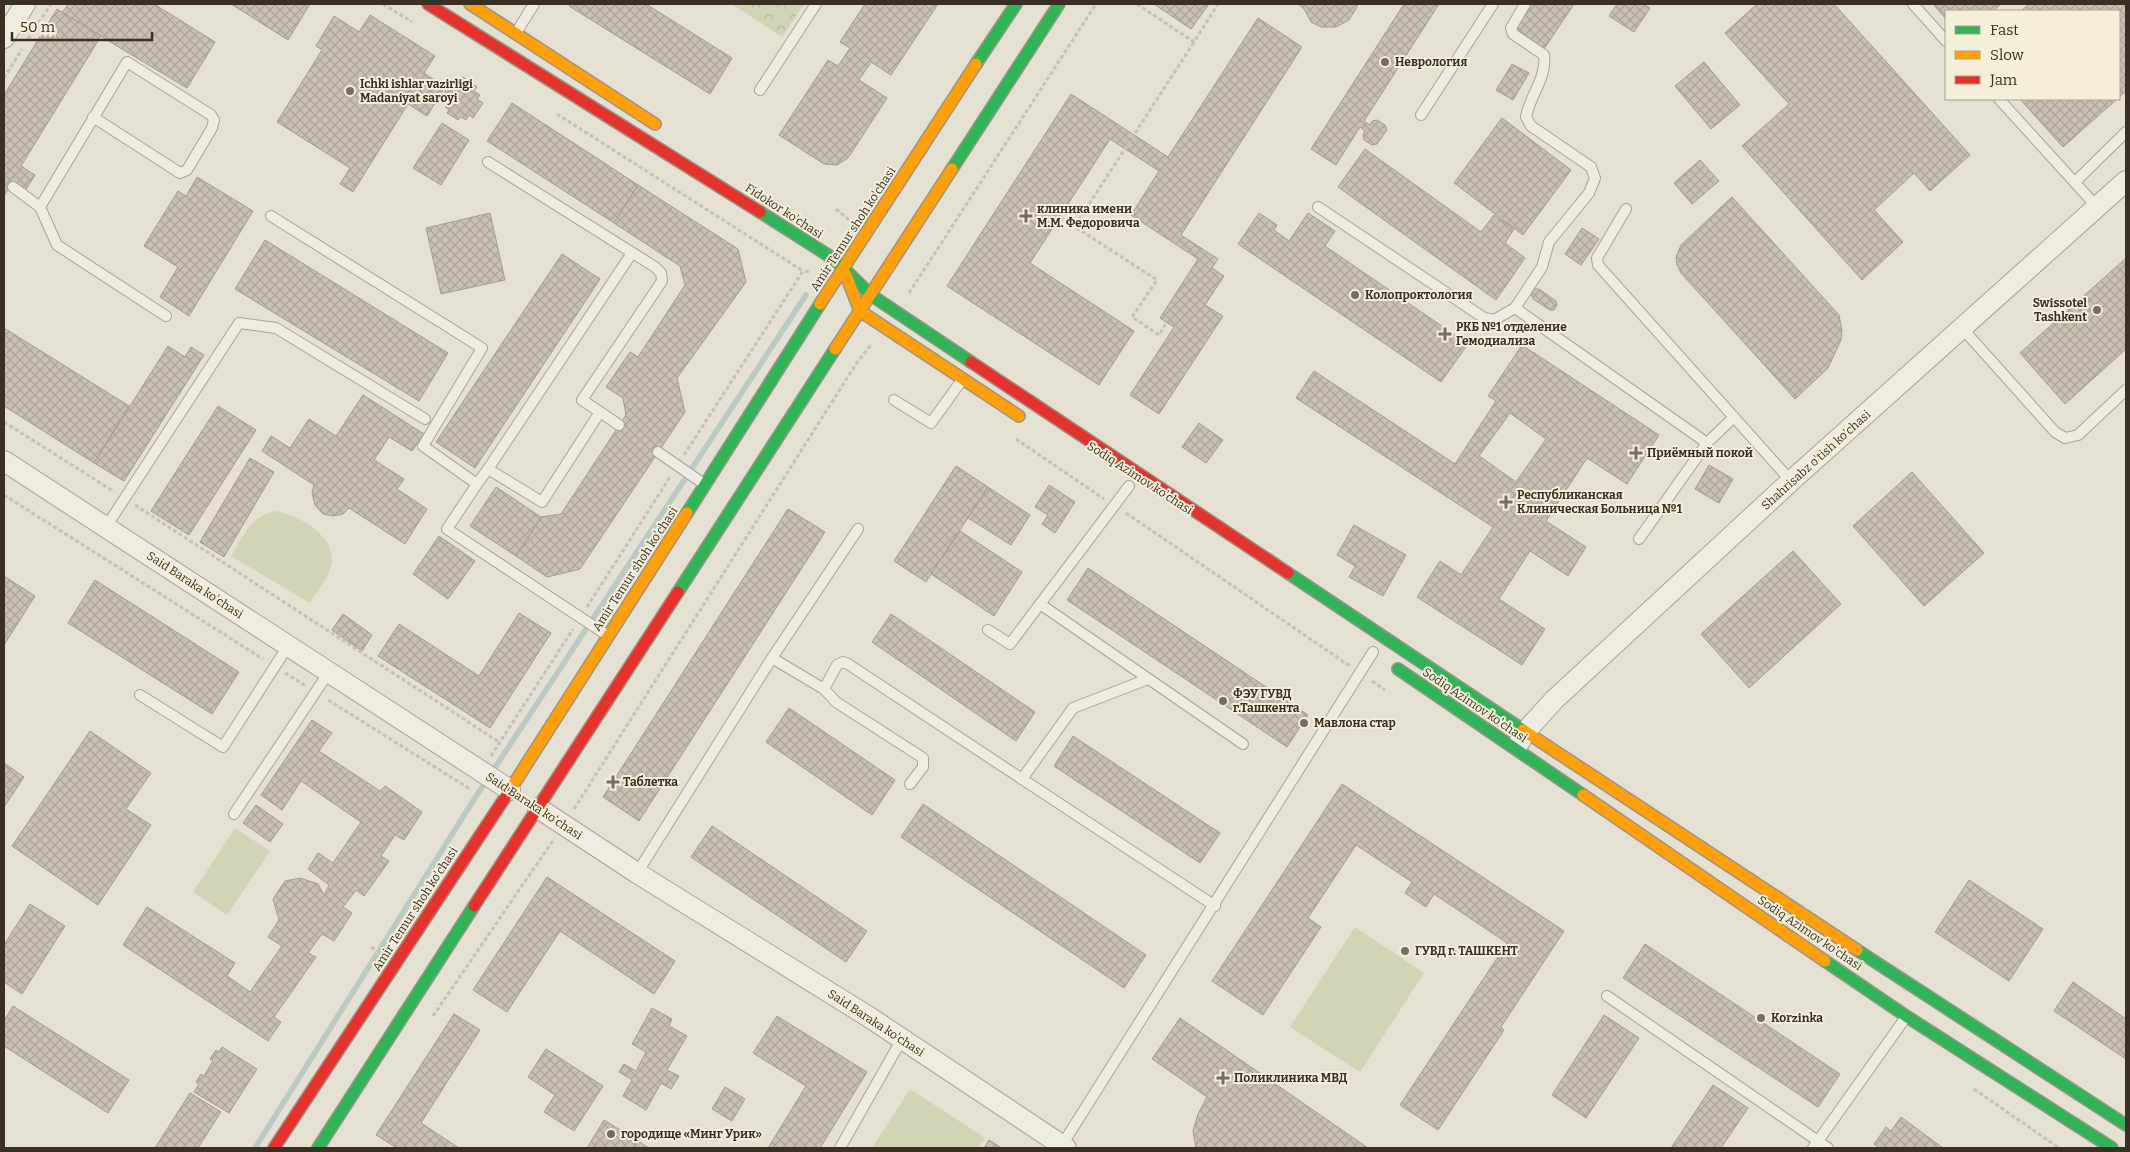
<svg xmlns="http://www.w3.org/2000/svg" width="2130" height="1152" font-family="Bitter,serif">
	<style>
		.grass { fill: #d1d4b5 }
		.forest { fill: url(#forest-crowns) }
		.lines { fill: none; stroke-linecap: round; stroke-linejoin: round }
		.stream { stroke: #bbcac3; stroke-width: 5.5 }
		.building { fill: url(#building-cross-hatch); stroke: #a59d91; fill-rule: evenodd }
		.lane-casing { stroke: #aaa59a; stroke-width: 12 }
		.street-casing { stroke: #aaa59a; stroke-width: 22 }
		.fast-casing { stroke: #9a958a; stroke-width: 14 }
		.slow-casing { stroke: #9a958a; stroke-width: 14 }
		.jam-casing { stroke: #9a958a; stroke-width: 14 }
		.path { stroke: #c6c2b9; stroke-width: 3; stroke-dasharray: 4 2.5; stroke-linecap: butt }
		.lane { stroke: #edebe2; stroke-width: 10 }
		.street { stroke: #edebe2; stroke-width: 20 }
		.fast { stroke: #30b455; stroke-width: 11 }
		.slow { stroke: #ff9f0a; stroke-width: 11 }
		.jam { stroke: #e5322d; stroke-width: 11 }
		.poi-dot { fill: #766d60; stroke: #f4efd9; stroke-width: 2 }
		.labels { text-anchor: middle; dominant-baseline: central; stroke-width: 4; stroke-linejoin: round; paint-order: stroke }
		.poi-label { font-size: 12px; font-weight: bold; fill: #3a2f22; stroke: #f4efd9; text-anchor: start }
		.street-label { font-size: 12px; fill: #3a2f22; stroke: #f4efd9 }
	</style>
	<defs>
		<pattern id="forest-crowns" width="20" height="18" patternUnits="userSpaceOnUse" patternTransform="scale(1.25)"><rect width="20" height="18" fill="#d1d4b5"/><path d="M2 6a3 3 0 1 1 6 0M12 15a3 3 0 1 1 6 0" fill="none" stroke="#b4b69b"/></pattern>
		<pattern id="building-cross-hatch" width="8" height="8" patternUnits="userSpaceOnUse" patternTransform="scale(1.25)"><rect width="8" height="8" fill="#c8c0b3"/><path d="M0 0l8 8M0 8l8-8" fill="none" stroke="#ada59a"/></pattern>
	</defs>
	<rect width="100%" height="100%" fill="#e4e0d2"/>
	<g class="grass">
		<path d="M274,511C297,514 334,534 332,562C330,576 317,591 310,603L231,556C244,535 249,518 274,511Z"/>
		<polygon points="235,828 270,851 227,915 193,892"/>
		<polygon points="1355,927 1424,973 1360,1072 1290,1027"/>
		<polygon points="910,1089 985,1138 978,1148 872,1148"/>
	</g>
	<polygon class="forest" points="732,4 804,4 782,37"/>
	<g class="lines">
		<polyline class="stream" points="255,1148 473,801 806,295"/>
	</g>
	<g class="building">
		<polygon points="68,4 154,4 215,42 187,88 62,13"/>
		<polygon points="231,4 310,4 288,40"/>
		<polygon points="571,4 646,4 732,58 710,94 569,6"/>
		<polygon points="865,4 938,4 891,75 871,62 859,80 887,98 848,158 837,165 824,164 779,135 828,60 838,66 850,48 840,42"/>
		<polygon points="1154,4 1209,4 1191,29"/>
		<polygon points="1298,4 1357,4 1357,7 1349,20 1336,27 1321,27 1311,22 1304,9"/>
		<polygon points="1404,4 1439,4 1364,121 1370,125 1372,121 1377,120 1385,125 1387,130 1377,144 1372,145 1364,140 1363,135 1365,131 1360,127 1336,165 1311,149"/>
		<polygon points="1531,4 1574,4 1544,49 1514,29"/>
		<polygon points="1617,4 1643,4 1650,8 1634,32 1609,16"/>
		<polygon points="1757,4 1834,4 1970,155 1930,191 1914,173 1874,210 1903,242 1862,280 1742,146 1789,104 1725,33"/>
		<polygon points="1933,4 2001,4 1993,11 1946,11 1946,19"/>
		<polygon points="2029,4 2126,4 2126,91 2119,97 2119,11 2021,11"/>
		<polygon points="57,9 101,36 21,166 35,175 25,191 12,183 4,196 4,95"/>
		<polygon points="370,15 435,56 424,73 445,87 427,116 408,104 353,192 340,184 350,168 277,122 322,50 316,46 334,16 359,32"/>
		<polygon points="1258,18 1302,47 1181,235 1218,259 1212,268 1224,276 1205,305 1223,316 1159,414 1130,395 1174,327 1160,318 1198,259 1131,215 1159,171 1110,139 1030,263 1134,331 1099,385 947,286 1071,94 1168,157"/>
		<polygon points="1704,62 1740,105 1711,129 1675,86"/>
		<polygon points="1512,64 1529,73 1513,100 1496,90"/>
		<polygon points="463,77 477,87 474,91 480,95 477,99 483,103 473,118 469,115 466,120 461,117 458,120 447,113 449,110 445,107 448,104 440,99 450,84 452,86 457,80 460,82"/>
		<polygon points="2020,99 2117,99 2063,147"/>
		<polygon points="512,103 638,185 614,223 487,141"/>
		<polygon points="1502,118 1571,170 1523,235 1454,183"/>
		<polygon points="442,123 469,140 441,185 413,168"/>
		<polygon points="1365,149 1481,232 1494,215 1514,229 1505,243 1525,258 1496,300 1338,187"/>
		<polygon points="1700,160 1719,181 1692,204 1674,183"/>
		<polygon points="197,177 253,211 189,316 160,297 178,267 144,246 178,191 186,196"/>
		<polygon points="638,185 738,249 746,282 677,378 685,412 580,569 547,577 516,556 541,517 561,514 626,415 623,398 606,387 630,352 638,357 685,285 680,266 614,223"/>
		<polygon points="1732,197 1839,315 1842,331 1841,340 1828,368 1795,399 1681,273 1677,265 1676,257 1681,245"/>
		<polygon points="490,213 505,280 441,294 426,228"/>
		<polygon points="1259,213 1277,225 1274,230 1289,241 1308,213 1335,231 1325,246 1468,344 1441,382 1238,244"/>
		<polygon points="1582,228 1599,239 1581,265 1565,254"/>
		<polygon points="265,240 448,353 419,401 235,289"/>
		<polygon points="562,254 600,279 475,468 436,442"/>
		<polygon points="2126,258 2126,349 2065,404 2020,353"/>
		<polygon points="1534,289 1539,289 1556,301 1557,305 1554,310 1550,310 1533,299 1531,294"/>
		<polygon points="4,328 129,406 94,463 4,406"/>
		<path d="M1522,345L1659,435L1627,484L1587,458L1546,521L1586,547L1568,576L1530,551L1499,599L1545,629L1522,665L1417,597L1440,561L1461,575L1493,527L1296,398L1314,371L1455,464L1496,401L1488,396ZM1510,413L1546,439L1516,482L1479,456Z"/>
		<polygon points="168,346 185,357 191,347 204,355 124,481 94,463"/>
		<polygon points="363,395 424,434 412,451 389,437 374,460 404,479 397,489 427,509 405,544 349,508 343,514 333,516 323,514 315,505 312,493 314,485 262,451 271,436 290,448 309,419 336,436"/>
		<polygon points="218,406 256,430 189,535 151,511"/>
		<polygon points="1199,423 1223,440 1206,463 1182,447"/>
		<polygon points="250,458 274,472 224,557 200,542"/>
		<polygon points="1709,465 1733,479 1719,503 1695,489"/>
		<polygon points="956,466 988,487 926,582 894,561"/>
		<polygon points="1912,472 1984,553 1924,606 1853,526"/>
		<polygon points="1049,485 1075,502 1055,533 1042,524 1048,515 1035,507"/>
		<polygon points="496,487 541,517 516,556 470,526"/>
		<polygon points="988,487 1030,515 1011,545 968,518"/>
		<polygon points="788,509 825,532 639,821 603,797"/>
		<polygon points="1354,525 1406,555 1383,596 1349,577 1355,566 1337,555"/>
		<polygon points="960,531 1022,572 994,616 931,574"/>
		<polygon points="439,536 475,561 448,599 413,574"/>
		<polygon points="1793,551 1841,604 1749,688 1701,634"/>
		<polygon points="1088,568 1308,715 1287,747 1067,600"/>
		<polygon points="4,576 35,596 4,645"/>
		<polygon points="95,580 239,672 212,714 68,623"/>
		<polygon points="519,613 551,633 490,728 378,656 399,624 479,676"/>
		<polygon points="343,614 372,635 362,651 332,630"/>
		<polygon points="891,614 1035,712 1016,741 872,642"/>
		<polygon points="789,708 895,780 872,815 766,742"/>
		<polygon points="312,720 332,733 319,751 380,791 385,786 422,812 404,840 395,835 381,856 389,861 364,896 356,890 343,907 352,913 334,941 322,934 308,953 316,957 274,1017 281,1022 268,1041 123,945 147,907 235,963 227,976 250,992 282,946 268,937 279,920 273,899 285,881 300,878 318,884 324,895 329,885 308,869 318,853 333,863 361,822 301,781 282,810 261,795"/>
		<polygon points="90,731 151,773 126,809 151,825 98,905 12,846"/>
		<polygon points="1073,736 1220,833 1200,863 1054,766"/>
		<polygon points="4,763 24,777 4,807"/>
		<polygon points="1342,784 1564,931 1501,1027 1504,1030 1438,1130 1400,1105 1507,943 1434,894 1426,907 1405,893 1412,882 1356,845 1308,918 1321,927 1263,1015 1212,981"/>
		<polygon points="923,804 1146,955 1124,988 901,837"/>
		<polygon points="256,805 283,824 270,842 243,823"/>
		<polygon points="712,826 867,931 846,962 691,857"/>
		<polygon points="547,877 675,961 654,994 560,931 507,1012 473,990"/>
		<polygon points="1969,880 2043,929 2009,981 1935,932"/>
		<polygon points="30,904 65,926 22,994 4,982 4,945"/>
		<polygon points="1645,944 1840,1074 1818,1107 1623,978"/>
		<polygon points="2073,982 2126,1019 2126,1059 2054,1011"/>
		<polygon points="13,1006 129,1080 108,1113 4,1046 4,1021"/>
		<polygon points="652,1008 672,1019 669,1026 687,1036 667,1070 679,1076 671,1089 661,1083 646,1110 623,1096 632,1080 619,1072 624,1064 636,1071 646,1052 632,1044"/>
		<polygon points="454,1014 480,1030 421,1123 459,1148 397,1148 376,1135"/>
		<polygon points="1604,1015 1639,1038 1586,1118 1552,1095"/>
		<polygon points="777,1016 867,1072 820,1148 768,1148 806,1086 753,1053"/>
		<polygon points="1180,1018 1368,1148 1196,1148 1193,1131 1198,1114 1207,1097 1152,1059"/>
		<polygon points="222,1047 257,1069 229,1113 194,1092 199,1084 196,1082 201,1074 204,1076 213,1061 210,1059 216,1050 219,1052"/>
		<polygon points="546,1049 603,1086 574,1131 544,1112 555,1095 528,1077"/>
		<polygon points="1713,1085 1748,1108 1721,1148 1671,1148"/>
		<polygon points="725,1087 745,1099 732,1121 712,1109"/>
		<polygon points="190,1093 221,1112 198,1148 155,1148"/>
		<polygon points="1901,1117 1943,1148 1879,1148 1874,1144 1886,1127 1891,1131"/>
		<polygon points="604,1120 649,1148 587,1148"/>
		<polygon points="989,1140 1002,1148 984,1148"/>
	</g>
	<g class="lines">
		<g class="lane-casing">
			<g id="lane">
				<polyline points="1913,4 1946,41"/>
				<polyline points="516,33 534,4"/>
				<polyline points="760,90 816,4"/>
				<polyline points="1999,99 2097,207"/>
				<polyline points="1421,115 1493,4"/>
				<polyline points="2075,182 2126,132"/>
				<polyline points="13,187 40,207 57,245 166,316"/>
				<polyline points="40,207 127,62 211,115 214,120 212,128 187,170 180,173 93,117"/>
				<path d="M1318,207L1484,318L1494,320L1515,308L1542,267L1549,242L1589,193L1595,178L1591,167L1531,126L1526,117C1530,95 1547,78 1544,55L1513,34L1511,28L1525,4"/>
				<polyline points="1626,209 1597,258 1598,265 1791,481"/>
				<polyline points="271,216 482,348 423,446 477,484 447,529 607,635"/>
				<polyline points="1515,308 1707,443"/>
				<polyline points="1962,328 2055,432 2065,438 2078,435 2126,390"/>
				<polyline points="894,400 931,423 962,380"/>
				<polyline points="600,412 619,425"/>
				<polyline points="658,452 704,484"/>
				<polyline points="488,469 632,253"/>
				<polyline points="477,484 488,469 542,502 600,412 582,400 662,281 661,273 655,267 488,162"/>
				<polyline points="106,527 239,323 276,328 425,419"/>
				<polyline points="1639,539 1707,443 1734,417"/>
				<polyline points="1040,604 1243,744"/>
				<polyline points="988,630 1010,644 1129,486"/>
				<polyline points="772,658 824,689 837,665 843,662 848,664 1022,779 1073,708 1148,679"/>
				<polyline points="824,689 836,702 923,758 923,767 910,784"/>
				<polyline points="140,695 223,747 288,646"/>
				<polyline points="1022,779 1215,906"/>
				<polyline points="234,814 329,672"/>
				<polyline points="637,873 772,658 858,529"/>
				<polyline points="1607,996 1818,1141 1906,1017"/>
				<polyline points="1062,1145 1373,652"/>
				<polyline points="840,1148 902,1039"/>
				<polyline points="1813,1148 1818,1141 1828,1148"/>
			</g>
		</g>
		<g class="street-casing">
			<g id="street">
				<polyline points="4,38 25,4"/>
				<polyline points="4,461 510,790"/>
				<polyline points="1519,743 1526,731 1554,700 1791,481 2126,181"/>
				<polyline points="538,808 637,873 869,1017 1066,1148"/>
			</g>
		</g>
		<g class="fast-casing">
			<g id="fast">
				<polyline points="976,64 1016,4"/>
				<polyline points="952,169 1059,4"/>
				<polyline points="760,212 834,259 871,295 971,362"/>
				<polyline points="687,513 820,304"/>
				<polyline points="1288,573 1523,730"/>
				<polyline points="678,592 835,349"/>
				<polyline points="1398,669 1583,795"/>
				<polyline points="1857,950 2126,1125"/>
				<polyline points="1825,961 1906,1016 2112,1148"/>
				<polyline points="318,1148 474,906"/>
			</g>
		</g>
		<g class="slow-casing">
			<g id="slow">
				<polyline points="470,4 655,124"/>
				<polyline points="846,275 860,311 1019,416"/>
				<polyline points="820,304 976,64"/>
				<polyline points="835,349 952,169"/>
				<polyline points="1523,730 1857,950"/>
				<polyline points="508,793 687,513"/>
				<polyline points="1583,795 1825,961"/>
			</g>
		</g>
		<g class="jam-casing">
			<g id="jam">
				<polyline points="428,4 760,212"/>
				<polyline points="971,362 1288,573"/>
				<polyline points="474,906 678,592"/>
				<polyline points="274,1148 508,793"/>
			</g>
		</g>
		<g class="path">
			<polyline points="383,4 412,22"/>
			<polyline points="1137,4 1194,42 1218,4"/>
			<polyline points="28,39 51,4"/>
			<polyline points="4,78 22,49"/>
			<polyline points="557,114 803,271"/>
			<polyline points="836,209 849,220"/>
			<polyline points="1060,217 1157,280 1132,317 1159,335 1167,322"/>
			<polyline points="1075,226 1194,42"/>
			<polyline points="909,293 1096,4"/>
			<polyline points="4,422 113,491"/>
			<polyline points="1016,439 1104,499"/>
			<polyline points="684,455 803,271 810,272"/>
			<polyline points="4,495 263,659"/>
			<polyline points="135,505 499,742"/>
			<polyline points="1126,513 1350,666"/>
			<polyline points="587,607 670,477"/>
			<polyline points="285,673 306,686"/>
			<polyline points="1372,681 1385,690"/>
			<polyline points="328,700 470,789"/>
			<polyline points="491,756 573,629"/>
			<polyline points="574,809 858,361 871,345"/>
			<polyline points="371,947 377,951"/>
			<polyline points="433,1016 554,839"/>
			<polyline points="1974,1089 2059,1148"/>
		</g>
		<use href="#lane" class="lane"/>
		<use href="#street" class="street"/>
		<use href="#fast" class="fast"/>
		<use href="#slow" class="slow"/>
		<use href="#jam" class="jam"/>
	</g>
	<g class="poi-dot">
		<circle cx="1385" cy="62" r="5"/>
		<circle cx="350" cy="91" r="5"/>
		<path d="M1023.5 208.5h5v5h5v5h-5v5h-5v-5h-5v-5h5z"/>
		<circle cx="1355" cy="295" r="5"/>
		<circle cx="2097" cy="310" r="5"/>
		<path d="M1442.5 326.5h5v5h5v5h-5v5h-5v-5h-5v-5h5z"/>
		<path d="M1633.5 445.5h5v5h5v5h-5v5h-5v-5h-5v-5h5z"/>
		<path d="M1503.5 494.5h5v5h5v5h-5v5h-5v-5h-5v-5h5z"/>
		<circle cx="1223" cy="701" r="5"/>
		<circle cx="1304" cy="723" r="5"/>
		<path d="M610.5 774.5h5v5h5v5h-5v5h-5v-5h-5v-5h5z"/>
		<circle cx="1405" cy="951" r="5"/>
		<circle cx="1761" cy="1018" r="5"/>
		<path d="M1220.5 1070.5h5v5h5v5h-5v5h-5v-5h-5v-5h5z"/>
		<circle cx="611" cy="1134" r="5"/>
	</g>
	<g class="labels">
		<g class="poi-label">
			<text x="1395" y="62">Неврология</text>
			<text x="360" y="84">Ichki ishlar vazirligi<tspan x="360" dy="14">Madaniyat saroyi</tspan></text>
			<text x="1037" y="209">клиника имени<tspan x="1037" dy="14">М.М. Федоровича</tspan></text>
			<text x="1365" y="295">Колопроктология</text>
			<text x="2087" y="303" text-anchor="end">Swissotel<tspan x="2087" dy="14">Tashkent</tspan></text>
			<text x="1456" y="327">РКБ №1 отделение<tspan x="1456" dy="14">Гемодиализа</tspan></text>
			<text x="1647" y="453">Приёмный покой</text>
			<text x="1517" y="495">Республиканская<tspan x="1517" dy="14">Клиническая Больница №1</tspan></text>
			<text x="1233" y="694">ФЭУ ГУВД<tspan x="1233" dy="14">г.Ташкента</tspan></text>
			<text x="1314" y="723">Мавлона стар</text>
			<text x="623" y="782">Таблетка</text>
			<text x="1415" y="951">ГУВД г. ТАШКЕНТ</text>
			<text x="1771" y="1018">Korzinka</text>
			<text x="1234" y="1078">Поликлиника МВД</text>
			<text x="621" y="1134">городище «Минг Урик»</text>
		</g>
		<g class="street-label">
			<text transform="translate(784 211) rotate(33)">Fidokor ko'chasi</text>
			<text transform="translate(853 229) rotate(-57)">Amir Temur shoh ko'chasi</text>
			<text transform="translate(1816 460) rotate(-42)">Shahrisabz o'tish ko'chasi</text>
			<text transform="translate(1140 478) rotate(33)">Sodiq Azimov ko'chasi</text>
			<text transform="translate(635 569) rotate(-57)">Amir Temur shoh ko'chasi</text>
			<text transform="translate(195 585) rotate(33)">Said Baraka ko'chasi</text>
			<text transform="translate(1475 705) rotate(34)">Sodiq Azimov ko'chasi</text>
			<text transform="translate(534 806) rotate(33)">Said Baraka ko'chasi</text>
			<text transform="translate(415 909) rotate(-57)">Amir Temur shoh ko'chasi</text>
			<text transform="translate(1810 933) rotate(34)">Sodiq Azimov ko'chasi</text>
			<text transform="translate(876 1023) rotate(33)">Said Baraka ko'chasi</text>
		</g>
	</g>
	<rect width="2130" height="1152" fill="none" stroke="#3a2f22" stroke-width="10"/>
	<rect x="1945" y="10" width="175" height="90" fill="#f4efd9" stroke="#aaa290"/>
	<rect x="1955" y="26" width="25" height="8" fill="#30b455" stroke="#aaa290"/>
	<text x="1990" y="35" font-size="15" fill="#3a2f22">Fast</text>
	<rect x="1955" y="51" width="25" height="8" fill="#ff9f0a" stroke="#aaa290"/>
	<text x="1990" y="60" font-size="15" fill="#3a2f22">Slow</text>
	<rect x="1955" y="76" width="25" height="8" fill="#e5322d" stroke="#aaa290"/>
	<text x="1990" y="85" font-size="15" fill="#3a2f22">Jam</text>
	<path d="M12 32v8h140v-8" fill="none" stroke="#3a2f22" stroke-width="2.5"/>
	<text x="20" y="32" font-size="15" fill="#3a2f22" stroke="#f4efd9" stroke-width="4" paint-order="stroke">50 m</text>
</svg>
